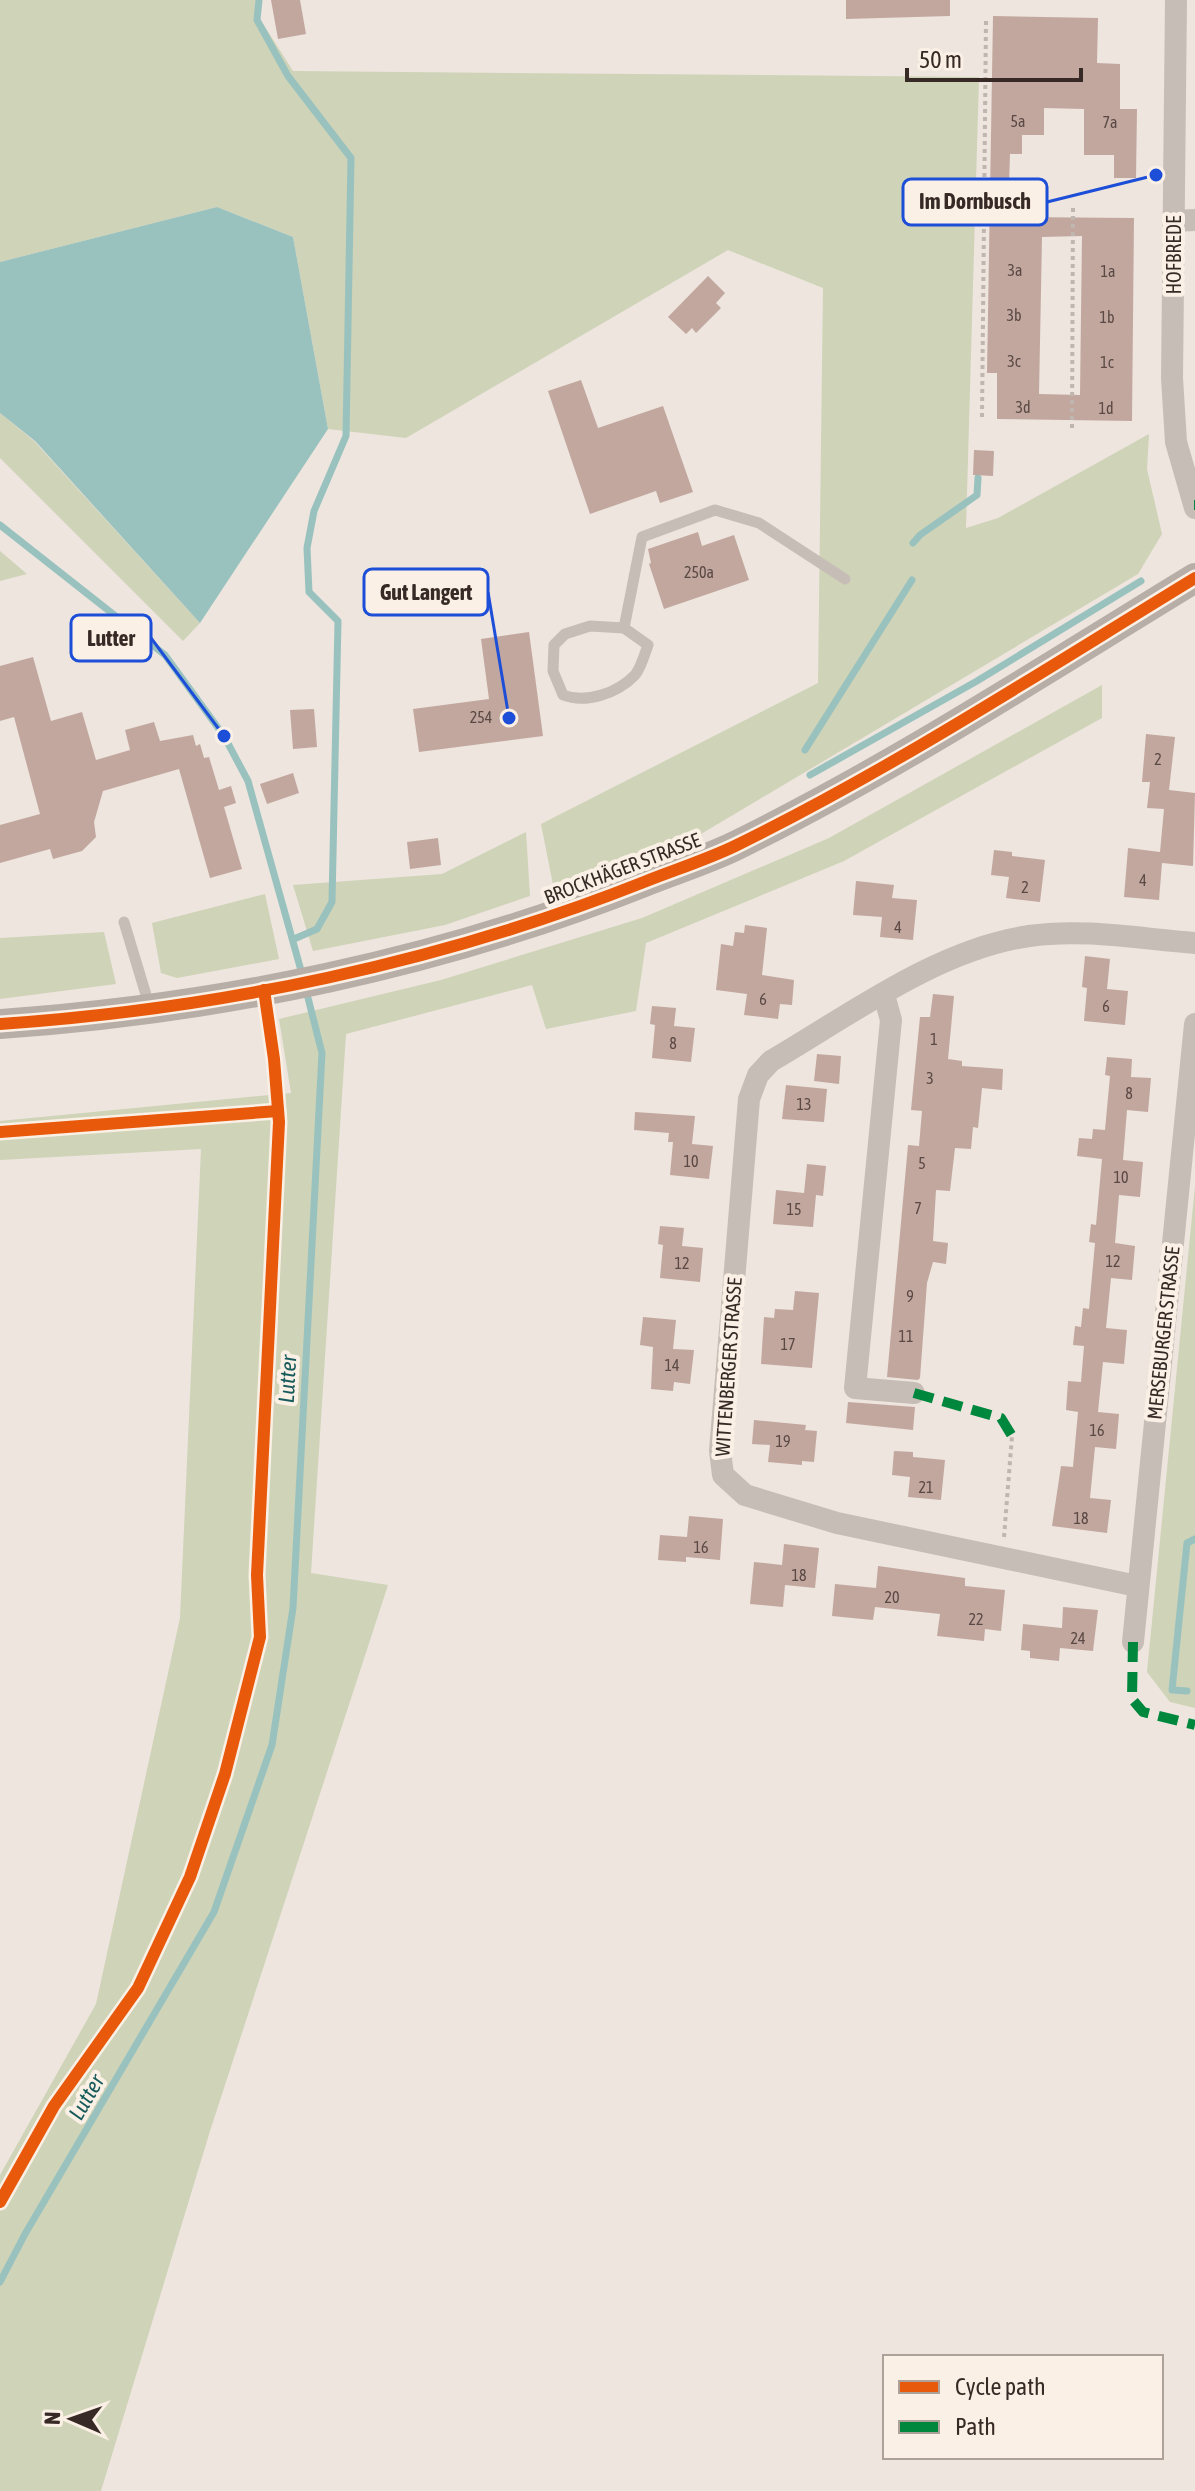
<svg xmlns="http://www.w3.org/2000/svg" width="1195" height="2491" font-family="'Asap Condensed',sans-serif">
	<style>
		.green { fill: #cfd3b7 }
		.water { fill: #99c2bf }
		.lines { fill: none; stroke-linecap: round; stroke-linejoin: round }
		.stream { stroke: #99c2bf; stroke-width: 7 }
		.building { fill: #c2a79f; fill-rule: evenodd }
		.path { stroke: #bfb6b0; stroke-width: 4; stroke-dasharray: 4 4; stroke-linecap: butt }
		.service { stroke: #c6bdb7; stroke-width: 11 }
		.minor { stroke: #c6bdb7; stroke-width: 22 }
		.secondary { stroke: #b7aea8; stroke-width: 30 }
		.quiet { stroke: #00873e; stroke-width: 10; stroke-dasharray: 20 10; stroke-linecap: butt }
		.cycleway-casing { stroke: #fbf0e5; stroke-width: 17 }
		.cycleway { stroke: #e8590c; stroke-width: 12 }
		.labels { text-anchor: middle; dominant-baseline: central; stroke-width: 8; stroke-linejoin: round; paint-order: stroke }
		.number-label { font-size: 16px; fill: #5a4944 }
		.street-label { font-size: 20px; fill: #372a26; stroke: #fbf0e5 }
		.water-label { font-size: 22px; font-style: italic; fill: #185b5c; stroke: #fbf0e5 }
		.leader { fill: none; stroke: #1d4ed8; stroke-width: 3 }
		.callout-dot { fill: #1d4ed8; stroke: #fbf0e5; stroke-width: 3 }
		.callout { fill: #fbf0e5; stroke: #1d4ed8; stroke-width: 3 }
		.callout-label { font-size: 22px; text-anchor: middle; font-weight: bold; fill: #372a26 }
	</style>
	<rect width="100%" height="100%" fill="#ede5de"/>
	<g class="green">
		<polygon points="0,0 262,0 260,19 293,71 979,77 966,528 998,518 1149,434 1147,469 1162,534 1138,574 696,837 554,890 541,824 818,683 823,288 728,250 406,438 328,429 293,237 217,207 0,262"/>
		<polygon points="0,413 34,441 200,623 183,641 0,458"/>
		<polygon points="0,551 27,574 0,581"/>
		<polygon points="1102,685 1102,718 844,861 646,943 636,1011 546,1029 532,985 346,1034 311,1573 388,1585 210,2131 101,2491 0,2491 0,2175 96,2004 180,1618 201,1149 0,1160 0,1121 291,1093 279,1019 441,980 642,918 829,838"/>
		<polygon points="526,832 530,896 445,925 313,951 293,885 442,874"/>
		<polygon points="265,894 279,959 177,978 161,973 152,923"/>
		<polygon points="104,932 116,984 0,999 0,938"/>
		<polygon points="1195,1186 1195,1708 1170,1702 1147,1672"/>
	</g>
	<polygon class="water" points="217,207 293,237 328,429 200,623 35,441 0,413 0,262"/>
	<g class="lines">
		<g class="stream">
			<polyline points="259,0 257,20 288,76 351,158 346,436 314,511 307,548 309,592 338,621 332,902 317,929 294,939"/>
			<polyline points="0,525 165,655 224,736 248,781 302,974"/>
			<polyline points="913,543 920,535 977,495 978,478"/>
			<polyline points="805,750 912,580"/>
			<polyline points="810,775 977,681 1141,581"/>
			<polyline points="1187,1691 1172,1690 1187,1543 1195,1539"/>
			<polyline points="0,2282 25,2234 214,1912 272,1745 293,1608 322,1053 306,990"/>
		</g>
	</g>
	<g class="building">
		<polygon points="271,0 300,0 306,34 278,39"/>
		<polygon points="846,0 950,0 950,16 846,19"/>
		<path d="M993,16L1098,18L1097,63L1120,64V109H1137L1136,178H1114V155H1084V109L1044,108V135H1022V154H1010L1009,184L1010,217L1134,218L1132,421L997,419V373H987ZM1082,236L1080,395L1039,394L1042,237Z"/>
		<polygon points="708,276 725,293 716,303 721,308 696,333 692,328 686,334 668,317"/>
		<polygon points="581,380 598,428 663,406 693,492 660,503 656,491 590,514 548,391"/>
		<polygon points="974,450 994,451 993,476 973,475"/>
		<polygon points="698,532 702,546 734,535 749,580 664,609 649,564 651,563 648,549"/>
		<polygon points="529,632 543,736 419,752 413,709 489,699 481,639"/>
		<polygon points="33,657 51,721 82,712 96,760 130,750 125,730 154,722 160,741 193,735 196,746 200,744 204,758 209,757 219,790 231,786 236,803 224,807 242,869 210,878 179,769 103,791 94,822 96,837 82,851 53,859 50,849 0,863 0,825 40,814 14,717 0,721 0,666"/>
		<polygon points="314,709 317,747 293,749 290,710"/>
		<polygon points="1146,734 1175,737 1169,790 1195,793 1193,866 1162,863 1159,900 1124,897 1128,848 1160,852 1164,809 1147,808 1150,782 1142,782"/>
		<polygon points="293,773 299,793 267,804 260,784"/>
		<polygon points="438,838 441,865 410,869 407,842"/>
		<polygon points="994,850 1012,852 1012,856 1045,860 1040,902 1006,898 1009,877 991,875"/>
		<polygon points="856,881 894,885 892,898 917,900 913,940 880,937 882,917 853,915"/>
		<polygon points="745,925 767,928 762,975 794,980 792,1005 780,1004 778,1019 744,1015 747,994 716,990 721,944 733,946 735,932 744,933"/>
		<polygon points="1085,956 1110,959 1107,989 1128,991 1125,1025 1084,1021 1087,988 1082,987"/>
		<polygon points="933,994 954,996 948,1059 962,1061 962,1066 1003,1069 1002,1090 982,1088 978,1128 973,1127 971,1149 955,1148 950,1191 936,1190 933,1241 948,1243 946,1264 933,1262 927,1283 920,1378 918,1380 887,1377 908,1145 919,1146 922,1111 911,1110 920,1017 930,1017"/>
		<polygon points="652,1006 676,1008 674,1026 695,1028 691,1062 652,1058 655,1025 650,1024"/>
		<polygon points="817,1054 841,1056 839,1084 814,1081"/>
		<polygon points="1107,1057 1132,1059 1131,1077 1151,1078 1148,1112 1127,1110 1123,1160 1143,1162 1140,1197 1119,1195 1115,1243 1135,1246 1132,1280 1111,1278 1106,1328 1127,1330 1124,1364 1103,1362 1098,1412 1119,1414 1116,1449 1095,1447 1090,1498 1111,1500 1107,1533 1052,1526 1061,1466 1073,1467 1078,1412 1066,1410 1068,1381 1081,1382 1084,1346 1073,1345 1075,1326 1081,1327 1083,1308 1089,1309 1095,1243 1089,1242 1091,1224 1096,1225 1102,1159 1077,1156 1079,1138 1092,1139 1093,1129 1105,1130 1110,1076 1105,1075"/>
		<polygon points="786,1085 827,1089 824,1122 782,1119"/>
		<polygon points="635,1112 695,1116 692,1144 713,1146 709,1179 670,1175 673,1142 668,1142 669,1133 634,1130"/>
		<polygon points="807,1164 826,1166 823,1196 816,1195 813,1227 773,1224 776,1190 804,1193"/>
		<polygon points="660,1226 684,1228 682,1246 703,1248 700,1282 660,1278 663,1245 658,1244"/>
		<polygon points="795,1291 819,1293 812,1368 761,1364 764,1317 774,1318 775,1309 793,1310"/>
		<polygon points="643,1317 676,1320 673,1349 694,1350 690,1384 674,1382 673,1391 651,1389 653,1347 640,1345"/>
		<polygon points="848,1402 915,1407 913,1430 846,1423"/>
		<polygon points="754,1420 806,1425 805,1430 817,1431 814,1462 802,1461 802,1465 768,1462 770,1445 752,1444"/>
		<polygon points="894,1451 913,1452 913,1457 945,1460 941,1500 908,1497 910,1477 892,1475"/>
		<polygon points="689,1516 723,1519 720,1560 686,1557 686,1562 658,1560 660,1535 687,1537"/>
		<polygon points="784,1544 819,1548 815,1588 785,1585 783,1607 750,1604 754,1562 782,1565"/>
		<polygon points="878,1566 965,1578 965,1586 1005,1590 1001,1631 985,1629 984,1641 937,1636 940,1614 875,1607 873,1620 832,1616 835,1584 876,1588"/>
		<polygon points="1063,1607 1098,1610 1093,1651 1060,1648 1059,1661 1030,1658 1030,1651 1021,1650 1023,1624 1062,1628"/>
	</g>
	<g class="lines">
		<g class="path">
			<polyline points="984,210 1018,210 1026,203"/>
			<polyline points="982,417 986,19"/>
			<polyline points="1072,428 1073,204"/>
			<polyline points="1004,1537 1012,1436"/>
		</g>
		<g class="service">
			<path d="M590,626L624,628L648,645C645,653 641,668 635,675C618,693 586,704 563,695L553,671L554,645L565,634Z"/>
			<polyline points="624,628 642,537 715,510 759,523 845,579"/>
			<polyline points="124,922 150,1008"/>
		</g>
		<g class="minor">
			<polyline points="1176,0 1172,378 1176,442 1195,508"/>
			<polyline points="1173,221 1195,220"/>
			<polyline points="884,995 891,1020 855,1388 914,1393"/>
			<path d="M1137,1586L837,1523L745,1495L723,1475L720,1451L749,1099L758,1075L771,1061C850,1015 938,949 1029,936C1083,928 1141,939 1195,943"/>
			<polyline points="1133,1642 1195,1024"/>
		</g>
		<path class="secondary" d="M0,1024C219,1009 440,963 644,882C674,870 706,860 735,846C894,768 1044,670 1195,578"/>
		<g class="quiet">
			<polyline points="1194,505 1195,505"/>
			<polyline points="914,1393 1001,1418 1012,1436"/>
			<polyline points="1133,1642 1132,1699 1143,1712 1195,1725"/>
		</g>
		<g class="cycleway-casing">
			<g id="cycleway">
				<path d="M0,1024C219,1009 440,963 644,882C674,870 706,860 735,846C894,768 1044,670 1195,578"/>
				<polyline points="0,1132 278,1111"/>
				<polyline points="0,2202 54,2106 138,1988 190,1877 225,1774 260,1637 257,1575 279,1122 274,1059 264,990"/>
			</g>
		</g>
		<use href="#cycleway" class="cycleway"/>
	</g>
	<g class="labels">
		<g class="number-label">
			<text x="1018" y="121">5a</text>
			<text x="1110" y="122">7a</text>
			<text x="1015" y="270">3a</text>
			<text x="1108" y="271">1a</text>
			<text x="1014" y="315">3b</text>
			<text x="1107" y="317">1b</text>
			<text x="1014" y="361">3c</text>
			<text x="1107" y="362">1c</text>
			<text x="1023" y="407">3d</text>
			<text x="1106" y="408">1d</text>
			<text x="699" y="572">250a</text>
			<text x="481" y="717">254</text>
			<text x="1158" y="759">2</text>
			<text x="1143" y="880">4</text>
			<text x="1025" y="887">2</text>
			<text x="898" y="927">4</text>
			<text x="763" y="999">6</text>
			<text x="1106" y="1006">6</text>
			<text x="934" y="1039">1</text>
			<text x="673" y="1043">8</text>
			<text x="930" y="1078">3</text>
			<text x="1129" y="1093">8</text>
			<text x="804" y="1104">13</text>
			<text x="691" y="1161">10</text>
			<text x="922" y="1163">5</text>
			<text x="1121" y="1177">10</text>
			<text x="918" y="1208">7</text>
			<text x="794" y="1209">15</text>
			<text x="1113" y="1261">12</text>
			<text x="682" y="1263">12</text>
			<text x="910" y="1296">9</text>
			<text x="906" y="1336">11</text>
			<text x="788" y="1344">17</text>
			<text x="672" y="1365">14</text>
			<text x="1097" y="1430">16</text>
			<text x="783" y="1441">19</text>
			<text x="926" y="1487">21</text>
			<text x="1081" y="1518">18</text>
			<text x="701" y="1547">16</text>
			<text x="799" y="1575">18</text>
			<text x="892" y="1597">20</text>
			<text x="976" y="1619">22</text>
			<text x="1078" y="1638">24</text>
		</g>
		<g class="street-label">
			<text transform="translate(1173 255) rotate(-90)">HOFBREDE</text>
			<text transform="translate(622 868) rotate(-21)">BROCKHÄGER STRASSE</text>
			<text transform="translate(1163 1333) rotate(-84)">MERSEBURGER STRASSE</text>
			<text transform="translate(728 1367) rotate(-86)">WITTENBERGER STRASSE</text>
		</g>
		<g class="water-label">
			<text transform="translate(287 1379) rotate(-87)">Lutter</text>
			<text transform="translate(86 2097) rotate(-60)">Lutter</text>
		</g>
	</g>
	<path class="leader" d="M1156 175L1047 202M509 718L488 592M224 736L151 638"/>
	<g class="callout-dot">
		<circle cx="1156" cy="175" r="8"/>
		<circle cx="509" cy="718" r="8"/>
		<circle cx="224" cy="736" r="8"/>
	</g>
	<g class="callout">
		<rect x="903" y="179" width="144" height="46" rx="8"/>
		<rect x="364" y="569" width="124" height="46" rx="8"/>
		<rect x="71" y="615" width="80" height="46" rx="8"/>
	</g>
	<g class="callout-label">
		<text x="975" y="209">Im Dornbusch</text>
		<text x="426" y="600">Gut Langert</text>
		<text x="111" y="646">Lutter</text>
	</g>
	<rect x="883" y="2355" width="280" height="104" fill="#fbf0e5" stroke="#ada199" stroke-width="2"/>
	<rect x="899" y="2381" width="40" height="12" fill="#e8590c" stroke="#ada199" stroke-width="2"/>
	<text x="955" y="2395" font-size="24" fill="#372a26">Cycle path</text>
	<rect x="899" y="2421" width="40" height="12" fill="#00873e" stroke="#ada199" stroke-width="2"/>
	<text x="955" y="2435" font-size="24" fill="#372a26">Path</text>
	<g transform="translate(72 2419) rotate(272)" stroke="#fbf0e5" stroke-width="6" paint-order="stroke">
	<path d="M0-6L14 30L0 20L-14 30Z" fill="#372a26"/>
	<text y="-12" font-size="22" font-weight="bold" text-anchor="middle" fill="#372a26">N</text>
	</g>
	<path d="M907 68v12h174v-12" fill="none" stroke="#372a26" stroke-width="4"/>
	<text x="919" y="68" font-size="24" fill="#372a26" stroke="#fbf0e5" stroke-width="6" paint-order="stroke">50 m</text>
</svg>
